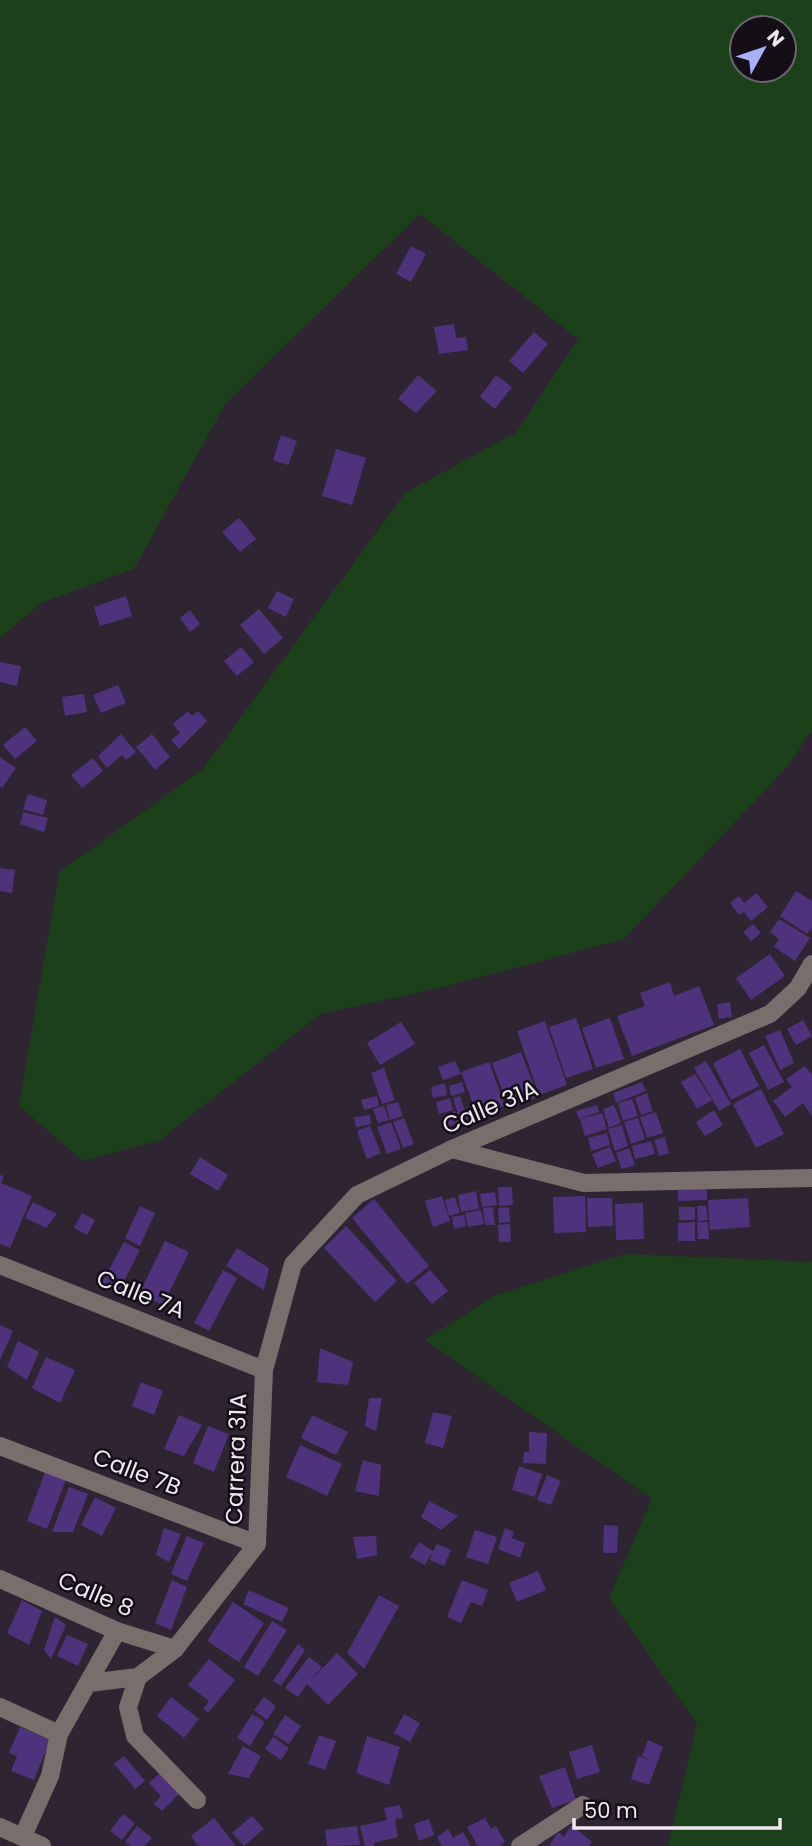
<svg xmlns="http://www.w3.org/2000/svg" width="812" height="1846" font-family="Poppins,sans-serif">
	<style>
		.green { fill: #1c401a; fill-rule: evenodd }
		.building { fill: #4e337c }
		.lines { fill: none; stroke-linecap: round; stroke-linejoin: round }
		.minor { stroke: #786e6c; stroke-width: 18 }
		.labels { text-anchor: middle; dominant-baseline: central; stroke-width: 5; stroke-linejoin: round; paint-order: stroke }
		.street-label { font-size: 23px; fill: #efe8f1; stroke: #140f16 }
	</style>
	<rect width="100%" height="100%" fill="#2f2432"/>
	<g class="green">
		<path d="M0,0H812V730L788,766L624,939L443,987L320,1014L160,1140L83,1161L19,1106L59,872L203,769L405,493L517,432L578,339L420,214L226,403L134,569L41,603L0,638ZM784,28V70H742V28Z"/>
		<polygon points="625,1254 812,1262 812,1846 668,1846 697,1724 609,1598 652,1499 425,1340 493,1296"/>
	</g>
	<g class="building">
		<polygon points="411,246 426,254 411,282 396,274"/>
		<polygon points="454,324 456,338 466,337 468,350 439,354 434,327"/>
		<polygon points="534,332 548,344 523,373 509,361"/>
		<polygon points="418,375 437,391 416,413 398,399"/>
		<polygon points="496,375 512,387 495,409 480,397"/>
		<polygon points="281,435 297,441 288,465 273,460"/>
		<polygon points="336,449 366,458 352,505 322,496"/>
		<polygon points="239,518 256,539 240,552 222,532"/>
		<polygon points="277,591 294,599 286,617 268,608"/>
		<polygon points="126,596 132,616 100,626 94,607"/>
		<polygon points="259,609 283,638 264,654 240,625"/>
		<polygon points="190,610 200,624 190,632 180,618"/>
		<polygon points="241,647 254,662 237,676 224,661"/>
		<polygon points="0,662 21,666 17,686 0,682"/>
		<polygon points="118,685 126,703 101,713 93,695"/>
		<polygon points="84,694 87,712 65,716 62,697"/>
		<polygon points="188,711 192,716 198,711 207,721 179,749 171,740 180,733 173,724"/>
		<polygon points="25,727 37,741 15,759 3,745"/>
		<polygon points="121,734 136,752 126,760 122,755 107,768 98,756"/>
		<polygon points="152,734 170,757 155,770 136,747"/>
		<polygon points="0,757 16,768 2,788 0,787"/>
		<polygon points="93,758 103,771 82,788 71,775"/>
		<polygon points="28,794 47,800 43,815 23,809"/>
		<polygon points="23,812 48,818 44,832 20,824"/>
		<polygon points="0,868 15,870 12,893 0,891"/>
		<polygon points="796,891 812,901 812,928 807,934 780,916"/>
		<polygon points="756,893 768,907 751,921 744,912 739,915 730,903 739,896 744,903"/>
		<polygon points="779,919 810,938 795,961 774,947 779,939 770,932"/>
		<polygon points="753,924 761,933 751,941 743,932"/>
		<polygon points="770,954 785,976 751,1000 736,978"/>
		<polygon points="670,982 674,996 699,986 714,1025 632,1056 617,1016 645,1006 640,993"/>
		<polygon points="730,1002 732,1017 719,1019 717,1004"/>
		<polygon points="576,1018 593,1069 566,1078 549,1027"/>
		<polygon points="610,1018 624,1059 596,1068 582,1028"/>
		<polygon points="803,1020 812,1036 796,1045 787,1029"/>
		<polygon points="545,1021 567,1085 539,1095 517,1031"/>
		<polygon points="401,1022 415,1044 380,1065 367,1043"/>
		<polygon points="780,1030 794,1063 780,1070 765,1036"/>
		<polygon points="764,1045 784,1082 768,1090 749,1053"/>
		<polygon points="740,1049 759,1086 731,1100 713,1063"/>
		<polygon points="521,1052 538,1097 509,1108 492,1063"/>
		<polygon points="455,1061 461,1074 443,1080 438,1067"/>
		<polygon points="706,1061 731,1104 719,1111 694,1068"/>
		<polygon points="489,1062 505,1106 477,1115 461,1072"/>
		<polygon points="805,1066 812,1075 812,1116 803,1103 785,1117 773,1101 792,1087 786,1079"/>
		<polygon points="384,1068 395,1100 382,1104 371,1073"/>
		<polygon points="695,1074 712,1100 697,1109 681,1082"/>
		<polygon points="462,1082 465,1092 451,1096 449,1086"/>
		<polygon points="642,1082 646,1091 616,1103 613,1093"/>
		<polygon points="445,1083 447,1095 433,1098 431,1087"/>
		<polygon points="761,1089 784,1134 756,1148 733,1104"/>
		<polygon points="647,1093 653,1111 641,1115 635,1098"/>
		<polygon points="377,1096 379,1106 364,1110 361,1100"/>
		<polygon points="460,1096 468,1119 460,1121 453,1098"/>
		<polygon points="450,1098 453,1110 439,1114 436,1102"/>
		<polygon points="632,1099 638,1116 623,1121 618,1103"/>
		<polygon points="398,1102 403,1116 390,1120 386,1105"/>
		<polygon points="597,1105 599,1112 579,1119 576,1111"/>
		<polygon points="614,1105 621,1123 609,1128 603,1109"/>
		<polygon points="384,1106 389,1120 378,1123 373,1109"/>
		<polygon points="714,1110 723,1125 705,1136 696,1122"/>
		<polygon points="455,1111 459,1123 447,1127 443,1116"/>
		<polygon points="656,1112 663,1133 647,1138 640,1117"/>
		<polygon points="602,1113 607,1129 585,1136 580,1119"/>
		<polygon points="370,1115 371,1124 356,1127 354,1117"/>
		<polygon points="404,1118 414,1144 403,1148 393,1122"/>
		<polygon points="638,1118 645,1139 631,1144 624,1122"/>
		<polygon points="391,1122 401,1149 387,1154 377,1127"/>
		<polygon points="622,1125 628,1146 615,1151 608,1129"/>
		<polygon points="370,1126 381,1153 367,1159 357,1131"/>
		<polygon points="607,1133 610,1145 591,1151 588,1138"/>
		<polygon points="665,1137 669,1153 659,1156 654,1140"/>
		<polygon points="651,1141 655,1154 635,1159 632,1146"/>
		<polygon points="610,1147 616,1161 598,1168 592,1154"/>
		<polygon points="629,1148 635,1165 622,1169 616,1153"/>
		<polygon points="200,1157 228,1175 218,1191 190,1174"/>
		<polygon points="0,1175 4,1176 1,1183 32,1196 10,1248 0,1244"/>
		<polygon points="498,1187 512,1187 513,1205 499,1206"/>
		<polygon points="678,1188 707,1188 707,1200 678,1201"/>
		<polygon points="476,1191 479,1209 461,1212 458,1195"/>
		<polygon points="495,1192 497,1205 482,1207 480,1194"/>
		<polygon points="442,1196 450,1221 433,1227 425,1201"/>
		<polygon points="585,1196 586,1232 554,1233 553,1197"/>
		<polygon points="455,1197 460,1213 449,1216 445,1200"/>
		<polygon points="587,1198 612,1198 613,1226 588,1227"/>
		<polygon points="748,1198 750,1227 710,1230 708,1200"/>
		<polygon points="374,1199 429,1266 407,1284 352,1218"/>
		<polygon points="33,1202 57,1214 46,1228 25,1218"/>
		<polygon points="643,1203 644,1239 616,1240 615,1204"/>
		<polygon points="140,1206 155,1213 140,1246 125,1238"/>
		<polygon points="697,1206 706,1206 708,1220 698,1221"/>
		<polygon points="493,1207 495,1225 485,1225 483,1208"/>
		<polygon points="509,1207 510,1222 499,1223 498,1208"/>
		<rect x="679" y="1207" width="16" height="13"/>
		<polygon points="481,1210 484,1224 468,1227 465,1213"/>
		<polygon points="82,1213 95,1220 87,1235 74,1228"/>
		<polygon points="464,1215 466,1226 454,1229 452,1217"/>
		<polygon points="695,1222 695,1241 678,1241 678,1223"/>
		<polygon points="697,1222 708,1222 709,1239 698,1239"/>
		<polygon points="510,1224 511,1242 499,1242 498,1225"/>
		<polygon points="346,1226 397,1281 375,1302 324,1248"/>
		<polygon points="165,1241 189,1252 163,1305 139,1294"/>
		<polygon points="124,1242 140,1250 117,1294 101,1284"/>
		<polygon points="237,1248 269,1268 264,1290 226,1266"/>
		<polygon points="223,1270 237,1278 209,1331 194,1323"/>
		<polygon points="430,1270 448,1291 432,1304 414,1283"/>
		<polygon points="0,1325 13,1331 0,1360"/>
		<polygon points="18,1341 39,1352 27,1380 7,1367"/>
		<polygon points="320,1348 353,1362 348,1385 317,1382"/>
		<polygon points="46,1357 75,1370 60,1403 32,1388"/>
		<polygon points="141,1382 163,1391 154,1415 132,1406"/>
		<polygon points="369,1398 382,1398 376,1431 365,1426"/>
		<polygon points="433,1412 452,1416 443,1448 425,1443"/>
		<polygon points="179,1415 202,1425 184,1456 164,1449"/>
		<polygon points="312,1415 348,1432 336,1455 301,1438"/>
		<polygon points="208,1426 229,1434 214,1472 193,1463"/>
		<polygon points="529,1432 547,1433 546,1464 523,1463 524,1452 529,1452"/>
		<polygon points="300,1445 342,1464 327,1496 286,1477"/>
		<polygon points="363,1460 381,1465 379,1496 355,1491"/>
		<polygon points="519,1466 542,1474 535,1497 512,1490"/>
		<polygon points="46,1469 67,1477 47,1529 27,1521"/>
		<polygon points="547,1475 561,1481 551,1505 537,1500"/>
		<polygon points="69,1487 88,1494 73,1532 52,1532"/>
		<polygon points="95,1497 116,1508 102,1536 81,1525"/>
		<polygon points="429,1501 458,1516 441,1530 421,1517"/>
		<polygon points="604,1525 618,1526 617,1553 603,1553"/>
		<polygon points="164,1528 181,1534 169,1562 156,1555"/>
		<polygon points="505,1528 514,1532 512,1538 525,1543 520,1558 498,1549"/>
		<polygon points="475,1530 497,1537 488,1564 466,1557"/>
		<polygon points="187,1536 204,1543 187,1581 171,1574"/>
		<polygon points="376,1536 377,1555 357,1559 353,1537"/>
		<polygon points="419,1542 433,1551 437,1544 451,1550 444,1566 430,1560 433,1551 425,1565 410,1557"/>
		<polygon points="538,1571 546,1590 517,1602 509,1583"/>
		<polygon points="172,1580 187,1587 171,1630 155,1623"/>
		<polygon points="462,1580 488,1590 482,1606 471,1602 461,1623 447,1617"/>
		<polygon points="249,1590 289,1608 282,1622 243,1604"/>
		<polygon points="379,1595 399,1606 364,1669 347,1653"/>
		<polygon points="22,1600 42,1611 29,1645 7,1633"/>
		<polygon points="233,1602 264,1623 239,1662 207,1641"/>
		<polygon points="55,1617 66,1625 51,1659 44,1650"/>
		<polygon points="272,1621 287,1630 258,1676 244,1667"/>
		<polygon points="67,1635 88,1644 78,1666 57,1656"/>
		<polygon points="298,1644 305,1650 281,1686 273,1681"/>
		<polygon points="337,1653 358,1674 328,1705 307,1684 298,1697 285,1688 309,1657 322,1667 310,1681"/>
		<polygon points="209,1659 235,1680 208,1713 203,1709 209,1701 188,1685"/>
		<polygon points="171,1697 199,1719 184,1738 157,1716"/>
		<polygon points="264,1697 276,1706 267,1720 254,1710"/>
		<polygon points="252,1714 265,1722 250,1746 237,1738"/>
		<polygon points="404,1714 420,1723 410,1742 394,1733"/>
		<polygon points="285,1715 301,1726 289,1744 273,1734"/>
		<polygon points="20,1727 50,1740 34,1780 11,1771 17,1756 9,1753"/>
		<polygon points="319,1735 336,1741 325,1770 308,1764"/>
		<polygon points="367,1736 400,1747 389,1785 356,1773"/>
		<polygon points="273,1737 289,1748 281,1760 265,1749"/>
		<polygon points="648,1740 663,1747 649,1785 631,1779 638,1756 652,1761 642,1756"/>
		<polygon points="592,1745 600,1772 577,1779 569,1752"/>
		<polygon points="243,1746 261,1756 249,1778 228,1774"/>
		<polygon points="124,1756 145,1781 135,1789 114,1764"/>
		<polygon points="565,1767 576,1800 552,1808 539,1776"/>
		<polygon points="161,1772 181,1792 162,1811 154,1804 161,1796 149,1783"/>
		<polygon points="400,1805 403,1818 395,1819 398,1837 374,1843 374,1846 365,1846 360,1826 387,1820 384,1808"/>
		<polygon points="123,1814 135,1823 122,1840 110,1831"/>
		<polygon points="252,1816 264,1829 244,1846 232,1833"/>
		<polygon points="214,1818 236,1846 198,1846 191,1836"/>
		<polygon points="485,1818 491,1829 496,1826 505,1842 500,1846 478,1846 467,1827"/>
		<polygon points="429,1819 434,1835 419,1841 414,1824"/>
		<polygon points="571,1825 592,1842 589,1846 549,1846 558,1832 564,1837"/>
		<polygon points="137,1826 152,1838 145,1846 131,1846 125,1842"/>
		<polygon points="357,1826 360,1845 327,1846 325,1830"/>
		<polygon points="448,1829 453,1838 463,1832 471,1846 442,1846 437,1837"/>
	</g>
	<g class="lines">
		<g class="minor">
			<polyline points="452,1149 584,1183 812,1178"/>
			<polyline points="0,1265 264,1370"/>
			<polyline points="0,1446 257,1544"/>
			<polyline points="0,1579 117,1631 175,1649"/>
			<polyline points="138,1677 128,1707 135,1736 197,1800"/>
			<polyline points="89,1683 138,1677 175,1649 257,1544 264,1370 293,1264 357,1195 452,1149 770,1014 798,988 812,964"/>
			<polyline points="0,1707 59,1734"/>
			<polyline points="0,1827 42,1846"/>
			<polyline points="23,1836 50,1776 59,1734 117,1631"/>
			<polyline points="520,1846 583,1805"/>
		</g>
	</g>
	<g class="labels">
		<g class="street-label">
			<text transform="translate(490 1107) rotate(-23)">Calle 31A</text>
			<text transform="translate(141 1294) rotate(22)">Calle 7A</text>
			<text transform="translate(236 1459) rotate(-88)">Carrera 31A</text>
			<text transform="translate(137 1472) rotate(21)">Calle 7B</text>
			<text transform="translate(96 1594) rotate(23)">Calle 8</text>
		</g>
	</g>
	<g transform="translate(763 49) rotate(50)"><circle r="33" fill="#140f16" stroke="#6c666e" stroke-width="2"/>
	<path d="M0-5L12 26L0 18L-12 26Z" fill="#aab0fb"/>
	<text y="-10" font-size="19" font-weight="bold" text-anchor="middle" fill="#efe8f1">N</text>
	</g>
	<path d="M574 1818v10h206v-10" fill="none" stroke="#efe8f1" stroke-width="3.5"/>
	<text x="584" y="1818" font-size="21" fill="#efe8f1" stroke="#140f16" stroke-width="5" paint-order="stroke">50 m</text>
</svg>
